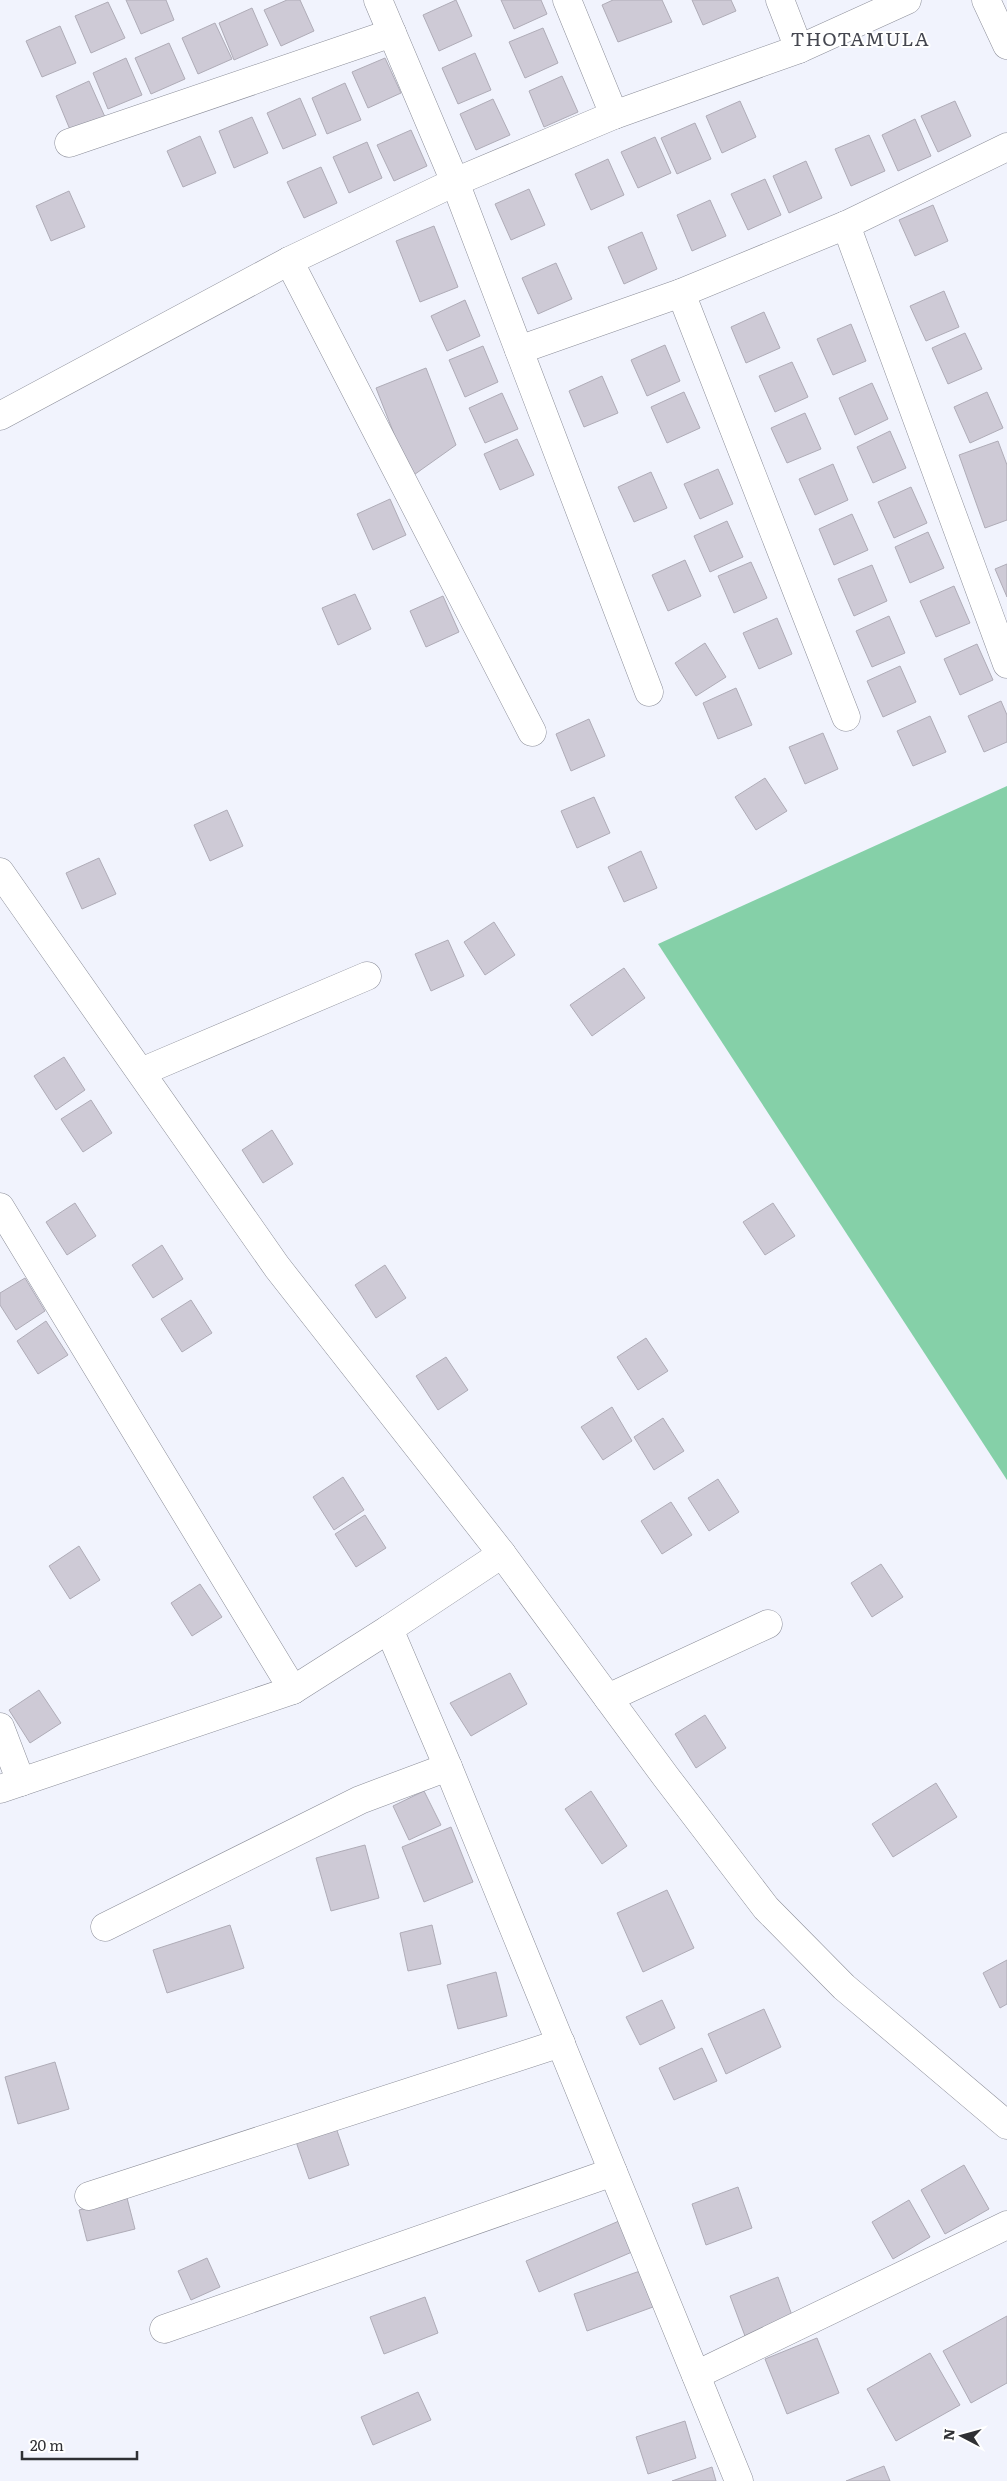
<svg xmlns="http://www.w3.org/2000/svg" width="1007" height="2481" font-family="Literata,serif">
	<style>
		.forest { fill: #85d0a8 }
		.building { fill: #cecad6; stroke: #afacb7 }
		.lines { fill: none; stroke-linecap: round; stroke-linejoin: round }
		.minor-casing { stroke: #8c8e99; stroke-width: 29 }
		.tertiary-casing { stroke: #8c8e99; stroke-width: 29 }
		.minor { stroke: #fff; stroke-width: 28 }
		.tertiary { stroke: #fff; stroke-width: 28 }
		.labels { text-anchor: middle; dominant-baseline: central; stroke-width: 4; stroke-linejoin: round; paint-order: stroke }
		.quarter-label { font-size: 19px; letter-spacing: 1px; fill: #454750; stroke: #fff }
	</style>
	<rect width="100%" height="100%" fill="#f1f3fd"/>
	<polygon class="forest" points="1007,786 1007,1480 658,944"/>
	<g class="building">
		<polygon points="126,0 166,0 174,20 141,34"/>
		<polygon points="287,0 300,0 314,31 281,46 264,10"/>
		<polygon points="456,0 472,36 439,51 423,15"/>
		<polygon points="501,0 541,0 547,14 514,29"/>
		<polygon points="613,0 662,0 672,22 618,42 602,5"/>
		<polygon points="692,0 731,0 736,11 703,25"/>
		<polygon points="108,2 125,38 91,53 75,16"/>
		<polygon points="252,8 268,45 234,60 219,23"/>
		<polygon points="215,23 232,59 198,74 182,38"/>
		<polygon points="60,26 76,63 42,77 26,41"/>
		<polygon points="543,28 558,63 525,78 509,42"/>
		<polygon points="169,43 185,79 151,94 135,58"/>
		<polygon points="475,53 491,90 458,104 442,68"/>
		<polygon points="126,58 142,95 108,109 93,73"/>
		<polygon points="385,58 401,93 368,108 352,72"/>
		<polygon points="562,76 578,112 544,127 529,91"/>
		<polygon points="89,81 105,117 71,132 56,96"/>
		<polygon points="345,83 361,120 327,134 312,98"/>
		<polygon points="300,98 316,135 283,149 267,113"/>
		<polygon points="493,99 510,135 476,150 460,114"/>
		<polygon points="740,101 756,137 722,153 706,116"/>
		<polygon points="955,101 971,136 938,152 921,116"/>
		<polygon points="252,117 268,153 234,168 219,131"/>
		<polygon points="915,119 931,156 898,171 882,135"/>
		<polygon points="695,123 711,159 677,174 661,138"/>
		<polygon points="411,130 427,166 394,181 377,145"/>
		<polygon points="869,135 885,171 851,186 835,149"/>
		<polygon points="200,136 216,173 183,187 167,151"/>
		<polygon points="655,137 671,173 638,188 621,152"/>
		<polygon points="367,142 382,178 349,193 333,157"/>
		<polygon points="608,159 624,195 591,210 575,174"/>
		<polygon points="806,161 822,198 789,213 773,176"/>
		<polygon points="321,167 337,203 304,218 287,182"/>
		<polygon points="765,179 781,215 748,230 731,194"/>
		<polygon points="529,189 545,225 511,240 495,204"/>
		<polygon points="69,191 85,227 51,241 36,206"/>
		<polygon points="710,200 726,236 692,251 677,215"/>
		<polygon points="933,205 948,241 915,256 899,220"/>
		<polygon points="434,226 458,287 420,302 396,241"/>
		<polygon points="642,232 657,269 624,284 608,247"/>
		<polygon points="556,263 572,299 538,314 522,278"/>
		<polygon points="944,291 959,327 926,341 910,306"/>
		<polygon points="465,300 480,336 447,351 431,316"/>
		<polygon points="764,312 780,348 746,363 731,327"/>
		<polygon points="851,324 866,361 833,375 817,339"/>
		<polygon points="965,333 982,369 948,384 932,348"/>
		<polygon points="665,345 680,381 647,396 631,360"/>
		<polygon points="483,346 498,382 465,397 449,360"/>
		<polygon points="792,362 808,397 775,412 759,376"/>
		<polygon points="426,368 456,445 411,477 376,388"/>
		<polygon points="602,376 618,413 584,427 569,391"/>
		<polygon points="872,383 888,419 855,435 839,398"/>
		<polygon points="684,392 700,428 667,443 651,407"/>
		<polygon points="987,392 1003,428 970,443 954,407"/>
		<polygon points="502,393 518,429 485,443 469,408"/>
		<polygon points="805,413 821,449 787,463 771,428"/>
		<polygon points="890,431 906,468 873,483 857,447"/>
		<polygon points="517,439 534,475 500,490 484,454"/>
		<polygon points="998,441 1007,465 1007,520 985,528 959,455"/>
		<polygon points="833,464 848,500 815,515 799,479"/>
		<polygon points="718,469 733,504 700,519 684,484"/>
		<polygon points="651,472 667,508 634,522 618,487"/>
		<polygon points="911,487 927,523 894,538 878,502"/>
		<polygon points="390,499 406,535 373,550 357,514"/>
		<polygon points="852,514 868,550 834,565 819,529"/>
		<polygon points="727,521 743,557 710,572 694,536"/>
		<polygon points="928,532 944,568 910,583 895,547"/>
		<polygon points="685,560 701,596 668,611 652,575"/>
		<polygon points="751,562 767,598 734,613 718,576"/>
		<polygon points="1007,564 1007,597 995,569"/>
		<polygon points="872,565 887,601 854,616 838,579"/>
		<polygon points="954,586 970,623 936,637 920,601"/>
		<polygon points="355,594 371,629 338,645 322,608"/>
		<polygon points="443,596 459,632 426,647 410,611"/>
		<polygon points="889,616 905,653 872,667 856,631"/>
		<polygon points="777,618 792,654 759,669 743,633"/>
		<polygon points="705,643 726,677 696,696 675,663"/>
		<polygon points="977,644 993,680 960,695 944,659"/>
		<polygon points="900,666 916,702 883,717 867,681"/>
		<polygon points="736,688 752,725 718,739 703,703"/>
		<polygon points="1001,701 1007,715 1007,742 984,752 968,716"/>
		<polygon points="930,716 946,752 913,766 897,731"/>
		<polygon points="589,719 605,756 571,771 556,734"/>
		<polygon points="823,733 838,769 805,784 789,747"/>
		<polygon points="765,778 787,811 756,830 735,797"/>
		<polygon points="594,797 610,833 577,848 561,811"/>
		<polygon points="227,810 243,846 210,861 194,825"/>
		<polygon points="641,851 657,888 624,902 608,867"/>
		<polygon points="99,858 116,894 82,909 66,873"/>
		<polygon points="494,922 515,955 485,975 464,942"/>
		<polygon points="448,940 464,976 431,991 415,954"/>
		<polygon points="624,968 645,998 592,1036 570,1005"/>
		<polygon points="64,1057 85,1090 56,1110 34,1076"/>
		<polygon points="91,1100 112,1133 83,1152 61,1119"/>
		<polygon points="272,1130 293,1164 263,1183 242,1150"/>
		<polygon points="75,1203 96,1236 67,1255 46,1222"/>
		<polygon points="773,1203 795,1236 765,1255 743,1222"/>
		<polygon points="162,1245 183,1279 153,1298 132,1265"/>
		<polygon points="385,1265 406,1298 376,1318 355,1285"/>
		<polygon points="25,1278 45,1311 16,1330 0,1305 0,1293"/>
		<polygon points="191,1300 212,1333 182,1352 161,1319"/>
		<polygon points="46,1321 68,1355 38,1374 17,1341"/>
		<polygon points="646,1338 668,1371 638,1390 617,1357"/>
		<polygon points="446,1357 468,1390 438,1410 416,1376"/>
		<polygon points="612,1407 632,1441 603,1460 581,1427"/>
		<polygon points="663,1418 684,1451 654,1470 634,1437"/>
		<polygon points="343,1477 364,1510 334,1530 313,1497"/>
		<polygon points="718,1479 739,1512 709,1531 688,1498"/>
		<polygon points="671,1502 692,1535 662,1554 641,1521"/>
		<polygon points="365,1515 386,1548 356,1567 335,1534"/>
		<polygon points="79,1546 100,1580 70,1599 49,1566"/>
		<polygon points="881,1564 903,1597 872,1617 851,1583"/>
		<polygon points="200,1584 222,1617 192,1636 171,1603"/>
		<polygon points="510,1673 527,1704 471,1736 450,1703"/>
		<polygon points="39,1690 61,1723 30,1743 9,1710"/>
		<polygon points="705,1715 726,1748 696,1768 675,1734"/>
		<polygon points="936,1783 957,1817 893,1857 872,1824"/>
		<polygon points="424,1791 441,1825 409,1840 393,1806"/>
		<polygon points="591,1791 627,1846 602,1864 565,1809"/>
		<polygon points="451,1827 473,1882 424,1902 402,1847"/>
		<polygon points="365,1845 379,1898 331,1911 316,1858"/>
		<polygon points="667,1890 694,1948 643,1972 617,1913"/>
		<polygon points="230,1925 244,1968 167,1993 153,1950"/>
		<polygon points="432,1925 441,1964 408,1971 400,1933"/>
		<polygon points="1007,1960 1007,2004 1000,2008 983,1973"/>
		<polygon points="496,1972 507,2016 458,2029 447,1985"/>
		<polygon points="662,2000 675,2028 640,2045 626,2017"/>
		<polygon points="764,2009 781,2047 726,2074 708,2034"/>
		<polygon points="702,2048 717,2081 674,2100 659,2068"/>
		<polygon points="55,2062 69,2109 18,2124 5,2077"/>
		<polygon points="334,2122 349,2165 309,2179 294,2136"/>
		<polygon points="964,2165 989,2209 945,2234 921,2190"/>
		<polygon points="738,2187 752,2228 706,2245 692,2204"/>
		<polygon points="127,2198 135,2229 87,2241 79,2210"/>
		<polygon points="909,2200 930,2237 893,2259 872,2222"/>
		<polygon points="619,2221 632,2252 539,2292 526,2261"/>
		<polygon points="207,2258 220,2287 191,2300 178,2271"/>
		<polygon points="640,2271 653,2307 587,2331 574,2294"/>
		<polygon points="778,2277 793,2318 745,2336 730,2296"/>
		<polygon points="425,2297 438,2333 384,2354 370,2317"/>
		<polygon points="1007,2316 1007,2383 971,2403 943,2351"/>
		<polygon points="817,2338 839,2393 787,2414 765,2359"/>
		<polygon points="930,2353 960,2405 896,2441 867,2389"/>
		<polygon points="418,2392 431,2420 373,2445 361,2417"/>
		<polygon points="685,2421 696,2458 648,2474 636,2437"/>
		<polygon points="884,2466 890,2481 846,2481"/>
		<polygon points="712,2467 716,2481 672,2481"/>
	</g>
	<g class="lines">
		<g class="minor-casing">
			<g id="minor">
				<polyline points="378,0 455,182 649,692"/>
				<polyline points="567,0 614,115"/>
				<polyline points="780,0 799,49"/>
				<polyline points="986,0 1007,45"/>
				<polyline points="69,143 392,33"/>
				<polyline points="846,225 1007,664"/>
				<polyline points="289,261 532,732"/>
				<polyline points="681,293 846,717"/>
				<polyline points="519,350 681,293 846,225 1007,147"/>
				<polyline points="0,416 289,261 455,182 614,115 799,49 907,0"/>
				<polyline points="141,1072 367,976"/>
				<polyline points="0,1207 293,1690"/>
				<polyline points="502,1554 389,1629 448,1767 739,2481"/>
				<polyline points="608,1698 768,1624"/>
				<polyline points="0,1727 21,1782"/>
				<polyline points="0,1789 293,1690 389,1629"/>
				<polyline points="105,1927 360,1800 448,1767"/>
				<polyline points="89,2196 561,2043"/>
				<polyline points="164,2329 613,2172"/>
				<polyline points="696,2375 1007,2225"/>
			</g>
		</g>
		<g class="tertiary-casing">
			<polyline id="tertiary" points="0,872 277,1267 502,1554 666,1777 766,1908 844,1987 1007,2125"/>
		</g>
		<use href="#minor" class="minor"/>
		<use href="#tertiary" class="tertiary"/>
	</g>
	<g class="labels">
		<g class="quarter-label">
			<text x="860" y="38">THOTAMULA</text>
		</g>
	</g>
	<g transform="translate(962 2436) rotate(276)" stroke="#ffffff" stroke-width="4" paint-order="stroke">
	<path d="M0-4L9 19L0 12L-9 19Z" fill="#2f3034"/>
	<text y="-8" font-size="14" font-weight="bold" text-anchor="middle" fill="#2f3034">N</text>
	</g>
	<path d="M22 2451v8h115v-8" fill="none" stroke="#2f3034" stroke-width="2.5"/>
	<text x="30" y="2451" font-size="15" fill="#2f3034" stroke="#ffffff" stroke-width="4" paint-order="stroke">20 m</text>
</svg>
